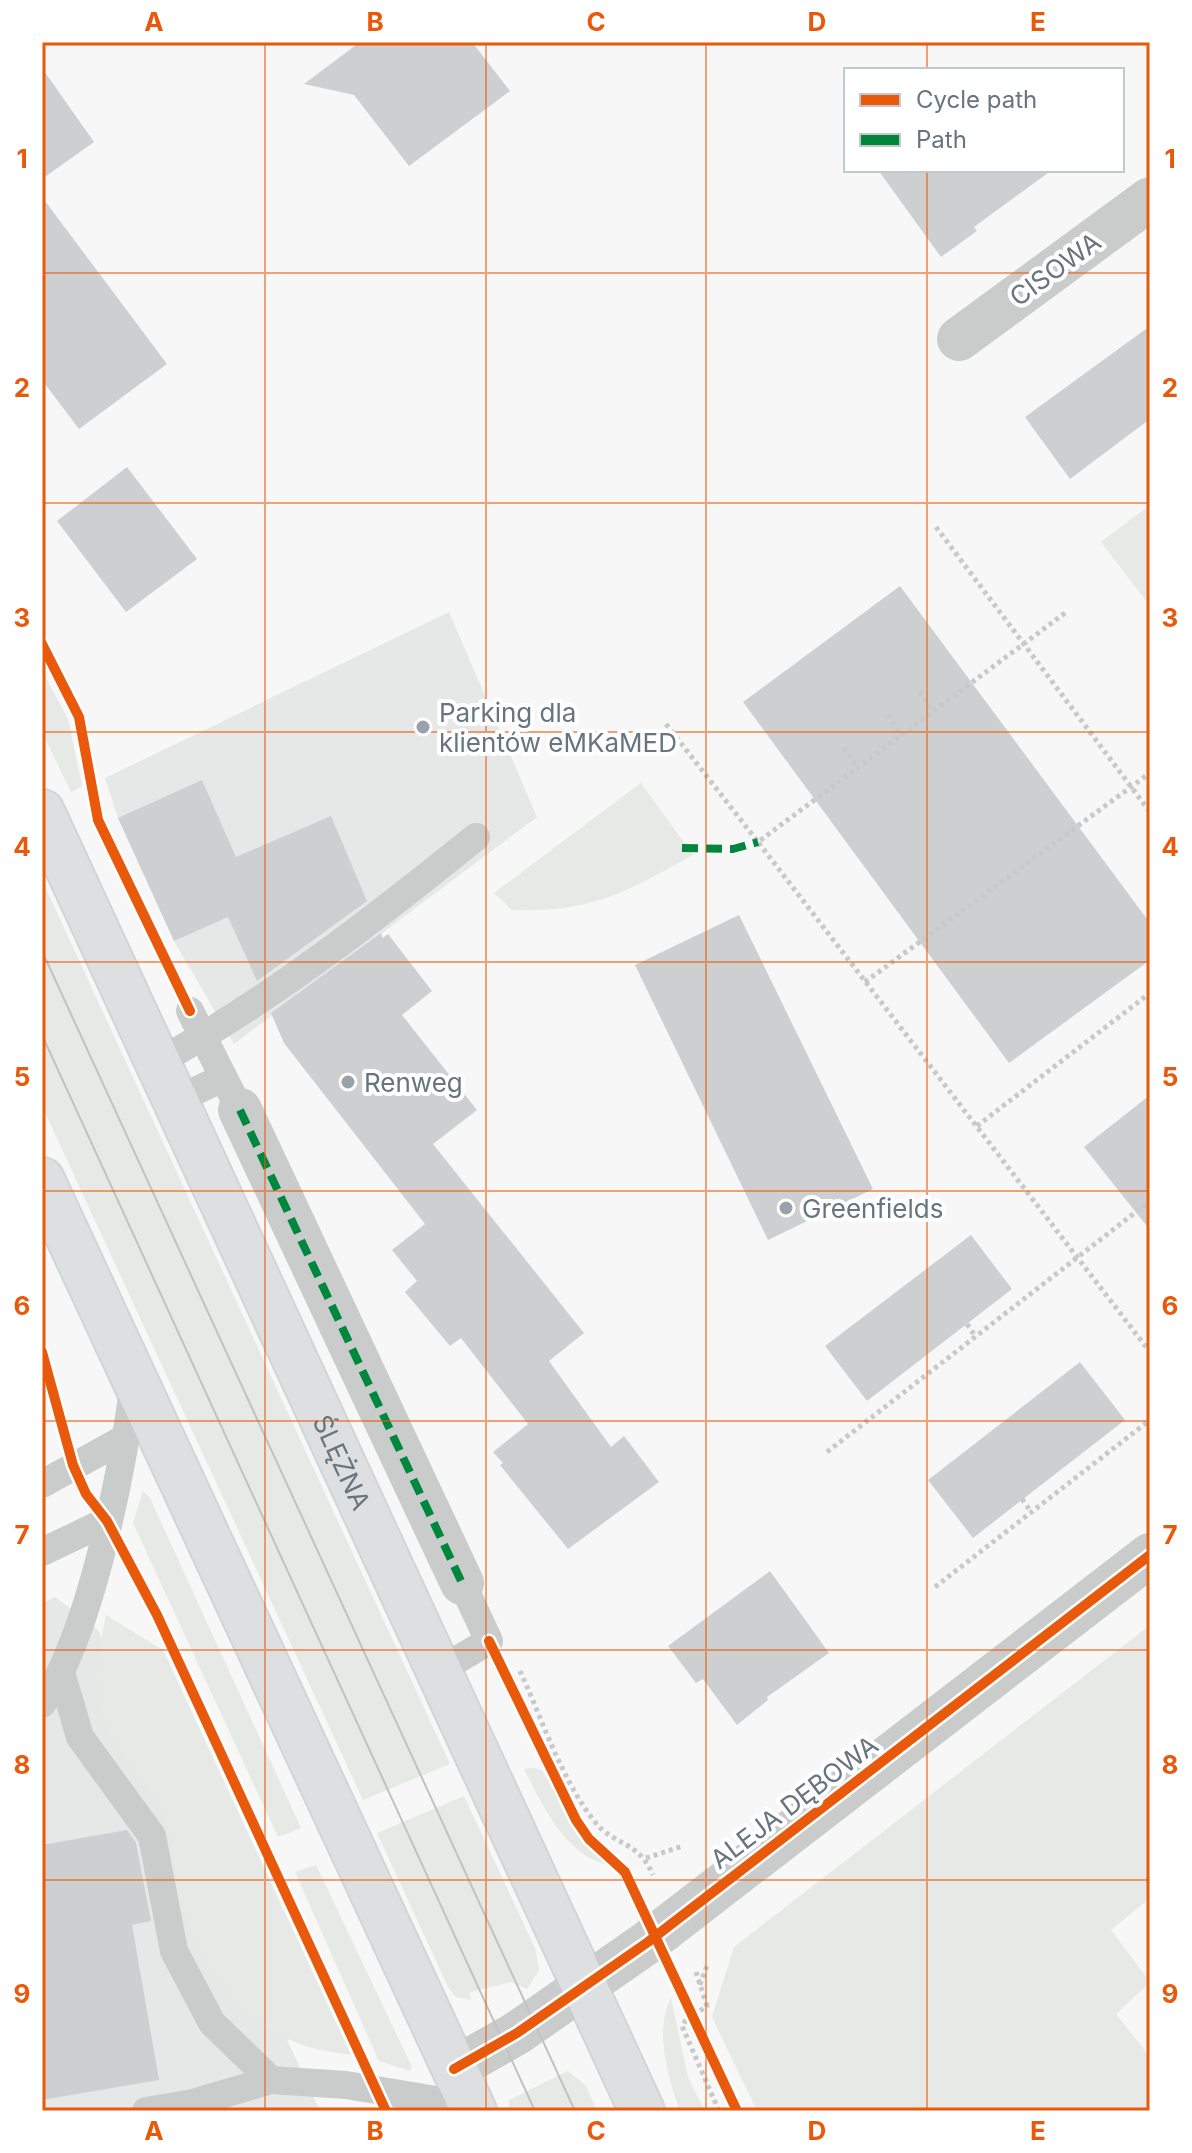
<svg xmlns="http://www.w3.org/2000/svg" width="1192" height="2153" font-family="Inter,sans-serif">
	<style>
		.built { fill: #e6e7e7 }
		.green { fill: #e6e9e5 }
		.building { fill: #cecfd0 }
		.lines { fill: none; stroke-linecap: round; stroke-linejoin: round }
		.secondary-casing { stroke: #d3d4d5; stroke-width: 48 }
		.path { stroke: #c8c9ca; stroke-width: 5; stroke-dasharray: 4 4; stroke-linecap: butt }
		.lane { stroke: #cacccc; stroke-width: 28 }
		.street { stroke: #cacccc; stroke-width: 44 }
		.secondary { stroke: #dedfe0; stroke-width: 44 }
		.tram { stroke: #c1c2c3; stroke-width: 2 }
		.quiet { stroke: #00873e; stroke-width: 8; stroke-dasharray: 16 8; stroke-linecap: butt }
		.cycleway-casing { stroke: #fff; stroke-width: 15 }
		.cycleway { stroke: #e8590c; stroke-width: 10 }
		.grid { fill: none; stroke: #e8590c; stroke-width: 2; stroke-opacity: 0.55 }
		.poi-dot { fill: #99a2a9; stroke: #fff; stroke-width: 3 }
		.labels { text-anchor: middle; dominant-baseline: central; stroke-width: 8; stroke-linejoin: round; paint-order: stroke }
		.street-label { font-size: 26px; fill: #66757f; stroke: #fff }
		.poi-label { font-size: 26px; fill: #66757f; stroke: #fff; text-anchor: start }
		.neatline { fill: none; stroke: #e8590c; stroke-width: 3 }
		.grid-label { font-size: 26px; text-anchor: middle; font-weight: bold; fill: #e8590c }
	</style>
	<rect width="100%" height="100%" fill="#f7f7f7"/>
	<g class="built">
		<polygon points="449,612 537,817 234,1044 174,941 118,818 105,778"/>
		<polygon points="55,1597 98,1630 320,2111 42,2111 42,1604"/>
	</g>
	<g class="green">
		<polygon points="1150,505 1150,606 1101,542"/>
		<polygon points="42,671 68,719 82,786 71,792 42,732"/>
		<path d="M641,783L693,855C627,892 590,913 512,910L494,893Z"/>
		<polygon points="42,880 450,1764 363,1800 42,1106"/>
		<polygon points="143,1491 150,1498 301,1828 278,1837 133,1523"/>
		<path d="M106,1615L163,1650L351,2055C330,2052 311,2049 292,2041C242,2021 193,1954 182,1903C175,1871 174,1837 161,1808C153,1789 137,1774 126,1758C88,1705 94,1675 106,1615Z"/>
		<polygon points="1149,1626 1150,1898 1111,1930 1150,1982 1116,2014 1150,2057 1150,2111 757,2111 712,2017 734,1947"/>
		<path d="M533,1768L542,1770L584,1844L609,1865C567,1858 541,1803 524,1769Z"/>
		<polygon points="464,1796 535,1948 539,1970 527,1989 511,1982 470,1992 471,2000 456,1997 448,1987 377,1833"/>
		<polygon points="316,1865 412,2067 410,2071 379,2061 295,1872"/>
		<path d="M671,1998L688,2077L705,2111H680C668,2078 654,2031 671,1998Z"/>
		<polygon points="568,2071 586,2086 597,2111 509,2111 509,2100"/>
	</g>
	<g class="building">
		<polygon points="360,42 472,42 510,91 409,166 354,95 304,84"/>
		<polygon points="42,68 94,142 42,179"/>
		<polygon points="878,170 1052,170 974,227 977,231 941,257"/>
		<polygon points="42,197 167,364 79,429 42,380"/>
		<polygon points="1150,326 1150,419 1070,479 1025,417"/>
		<polygon points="127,467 197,559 126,612 57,521"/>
		<polygon points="900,586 1150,923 1150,960 1009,1063 743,702"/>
		<polygon points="202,780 236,857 331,816 367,901 257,981 228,917 174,941 118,818"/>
		<polygon points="739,915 873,1189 768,1240 635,965"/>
		<polygon points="381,933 383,938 388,934 432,991 402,1015 477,1110 433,1144 584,1333 549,1361 611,1447 624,1436 659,1482 568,1549 500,1465 503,1463 493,1452 528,1424 461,1338 450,1346 405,1292 417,1281 392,1250 425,1224 284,1043 271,1013"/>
		<polygon points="1150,1095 1150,1230 1084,1147"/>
		<polygon points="971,1235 1012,1289 867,1401 825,1346"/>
		<polygon points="1080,1362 1125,1420 973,1538 928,1480"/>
		<polygon points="770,1571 829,1653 767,1697 768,1700 737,1725 703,1679 696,1683 668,1646"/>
		<polygon points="127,1830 136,1843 151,1921 132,1925 159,2080 42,2100 42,1845"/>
	</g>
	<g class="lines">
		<g class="secondary-casing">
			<g id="secondary">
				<path id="s1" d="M42,812L642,2111"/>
				<polyline points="42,1180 474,2111"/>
			</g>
		</g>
		<g class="path">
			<polyline points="936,527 1150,812"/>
			<polyline points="1065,613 758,842 1150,1352"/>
			<polyline points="919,692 933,711"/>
			<polyline points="888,715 901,735"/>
			<polyline points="666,724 758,842"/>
			<polyline points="844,748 858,768"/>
			<polyline points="865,982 1150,773"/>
			<polyline points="977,1126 1150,993"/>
			<polyline points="967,1324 975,1336"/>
			<polyline points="827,1452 1150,1201"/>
			<polyline points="1022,1499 1031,1512"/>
			<polyline points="935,1587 1150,1420"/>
			<path d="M520,1671C543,1721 561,1779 595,1822C614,1846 638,1840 653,1875"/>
			<polyline points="646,1858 683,1846"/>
			<polyline points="696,1972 707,2006 697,2013"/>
			<polyline points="700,1985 708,1963"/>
			<polyline points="686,2020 682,2026 719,2111"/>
		</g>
		<g class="lane">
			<polyline points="190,1011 240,1110"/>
			<path d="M158,1062C269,1001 377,917 476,837"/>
			<polyline points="176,1100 223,1078"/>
			<polyline points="42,1484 127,1437"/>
			<polyline points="42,1552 107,1521"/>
			<polyline points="440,1670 489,1641 462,1583"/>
			<polyline points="62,1676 80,1737 152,1836 174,1951 212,2023 271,2080"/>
			<path d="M42,1704C91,1634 122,1471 134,1384"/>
			<polyline points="146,2111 193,2103 271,2080 346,2085 472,2106"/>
		</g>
		<g class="street">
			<polyline points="959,339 1150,199"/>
			<polyline points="240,1110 462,1583"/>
			<polyline points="454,2069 517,2033 648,1942 1150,1555"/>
		</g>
		<use href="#secondary" class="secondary"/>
		<g class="tram">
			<polyline points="42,951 575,2111"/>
			<polyline points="42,1035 535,2111"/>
		</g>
		<g class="quiet">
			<polyline points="682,848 733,849 758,842"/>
			<polyline points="240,1110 462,1583"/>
		</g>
		<g class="cycleway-casing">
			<g id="cycleway">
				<polyline points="42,644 79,717 98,820 190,1011"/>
				<polyline points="42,1352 73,1465 86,1494 107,1521 157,1615 386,2111"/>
				<polyline points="489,1641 576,1820 589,1839 625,1872 737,2111"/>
				<polyline points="454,2069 517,2033 648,1942 1150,1555"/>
			</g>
		</g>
		<use href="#cycleway" class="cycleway"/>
	</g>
	<path class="grid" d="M265,42V2111M486,42V2111M706,42V2111M927,42V70M927,170V2111M42,273H1150M42,503H1150M42,732H1150M42,962H1150M42,1191H1150M42,1421H1150M42,1650H1150M42,1880H1150"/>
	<g class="poi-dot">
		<circle cx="423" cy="727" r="8"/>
		<circle cx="348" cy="1082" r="8"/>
		<circle cx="786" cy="1208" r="8"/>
	</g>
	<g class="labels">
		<g class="street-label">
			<text transform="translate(1055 269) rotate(-36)">CISOWA</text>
			<text stroke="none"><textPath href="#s1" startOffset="716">ŚLĘŻNA</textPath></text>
			<text transform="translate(794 1802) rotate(-37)">ALEJA DĘBOWA</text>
		</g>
		<g class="poi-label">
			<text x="439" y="712">Parking dla<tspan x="439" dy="30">klientów eMKaMED</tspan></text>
			<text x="364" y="1082">Renweg</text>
			<text x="802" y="1208">Greenfields</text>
		</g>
	</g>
	<rect width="1192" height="2153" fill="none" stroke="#ffffff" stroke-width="88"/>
	<rect x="844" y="68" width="280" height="104" fill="#ffffff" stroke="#c2c8cc" stroke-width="2"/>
	<rect x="860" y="94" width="40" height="12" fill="#e8590c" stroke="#c2c8cc" stroke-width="2"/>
	<text x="916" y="108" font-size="24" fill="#66757f">Cycle path</text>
	<rect x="860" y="134" width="40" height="12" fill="#00873e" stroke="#c2c8cc" stroke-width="2"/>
	<text x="916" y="148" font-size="24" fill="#66757f">Path</text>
	<rect x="44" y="44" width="1104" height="2065" class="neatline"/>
	<g class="grid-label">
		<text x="154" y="31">A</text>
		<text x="375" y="31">B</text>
		<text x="596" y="31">C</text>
		<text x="817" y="31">D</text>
		<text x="1038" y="31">E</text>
		<text x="22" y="168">1</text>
		<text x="1170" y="168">1</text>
		<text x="22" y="397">2</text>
		<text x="1170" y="397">2</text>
		<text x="22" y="627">3</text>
		<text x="1170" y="627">3</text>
		<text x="22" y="856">4</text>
		<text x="1170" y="856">4</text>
		<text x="22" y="1086">5</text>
		<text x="1170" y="1086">5</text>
		<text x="22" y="1315">6</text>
		<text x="1170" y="1315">6</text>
		<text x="22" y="1544">7</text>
		<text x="1170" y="1544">7</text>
		<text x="22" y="1774">8</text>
		<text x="1170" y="1774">8</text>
		<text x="22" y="2003">9</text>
		<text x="1170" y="2003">9</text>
		<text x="154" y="2140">A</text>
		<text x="375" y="2140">B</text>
		<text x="596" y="2140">C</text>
		<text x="817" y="2140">D</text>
		<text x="1038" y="2140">E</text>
	</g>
</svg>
